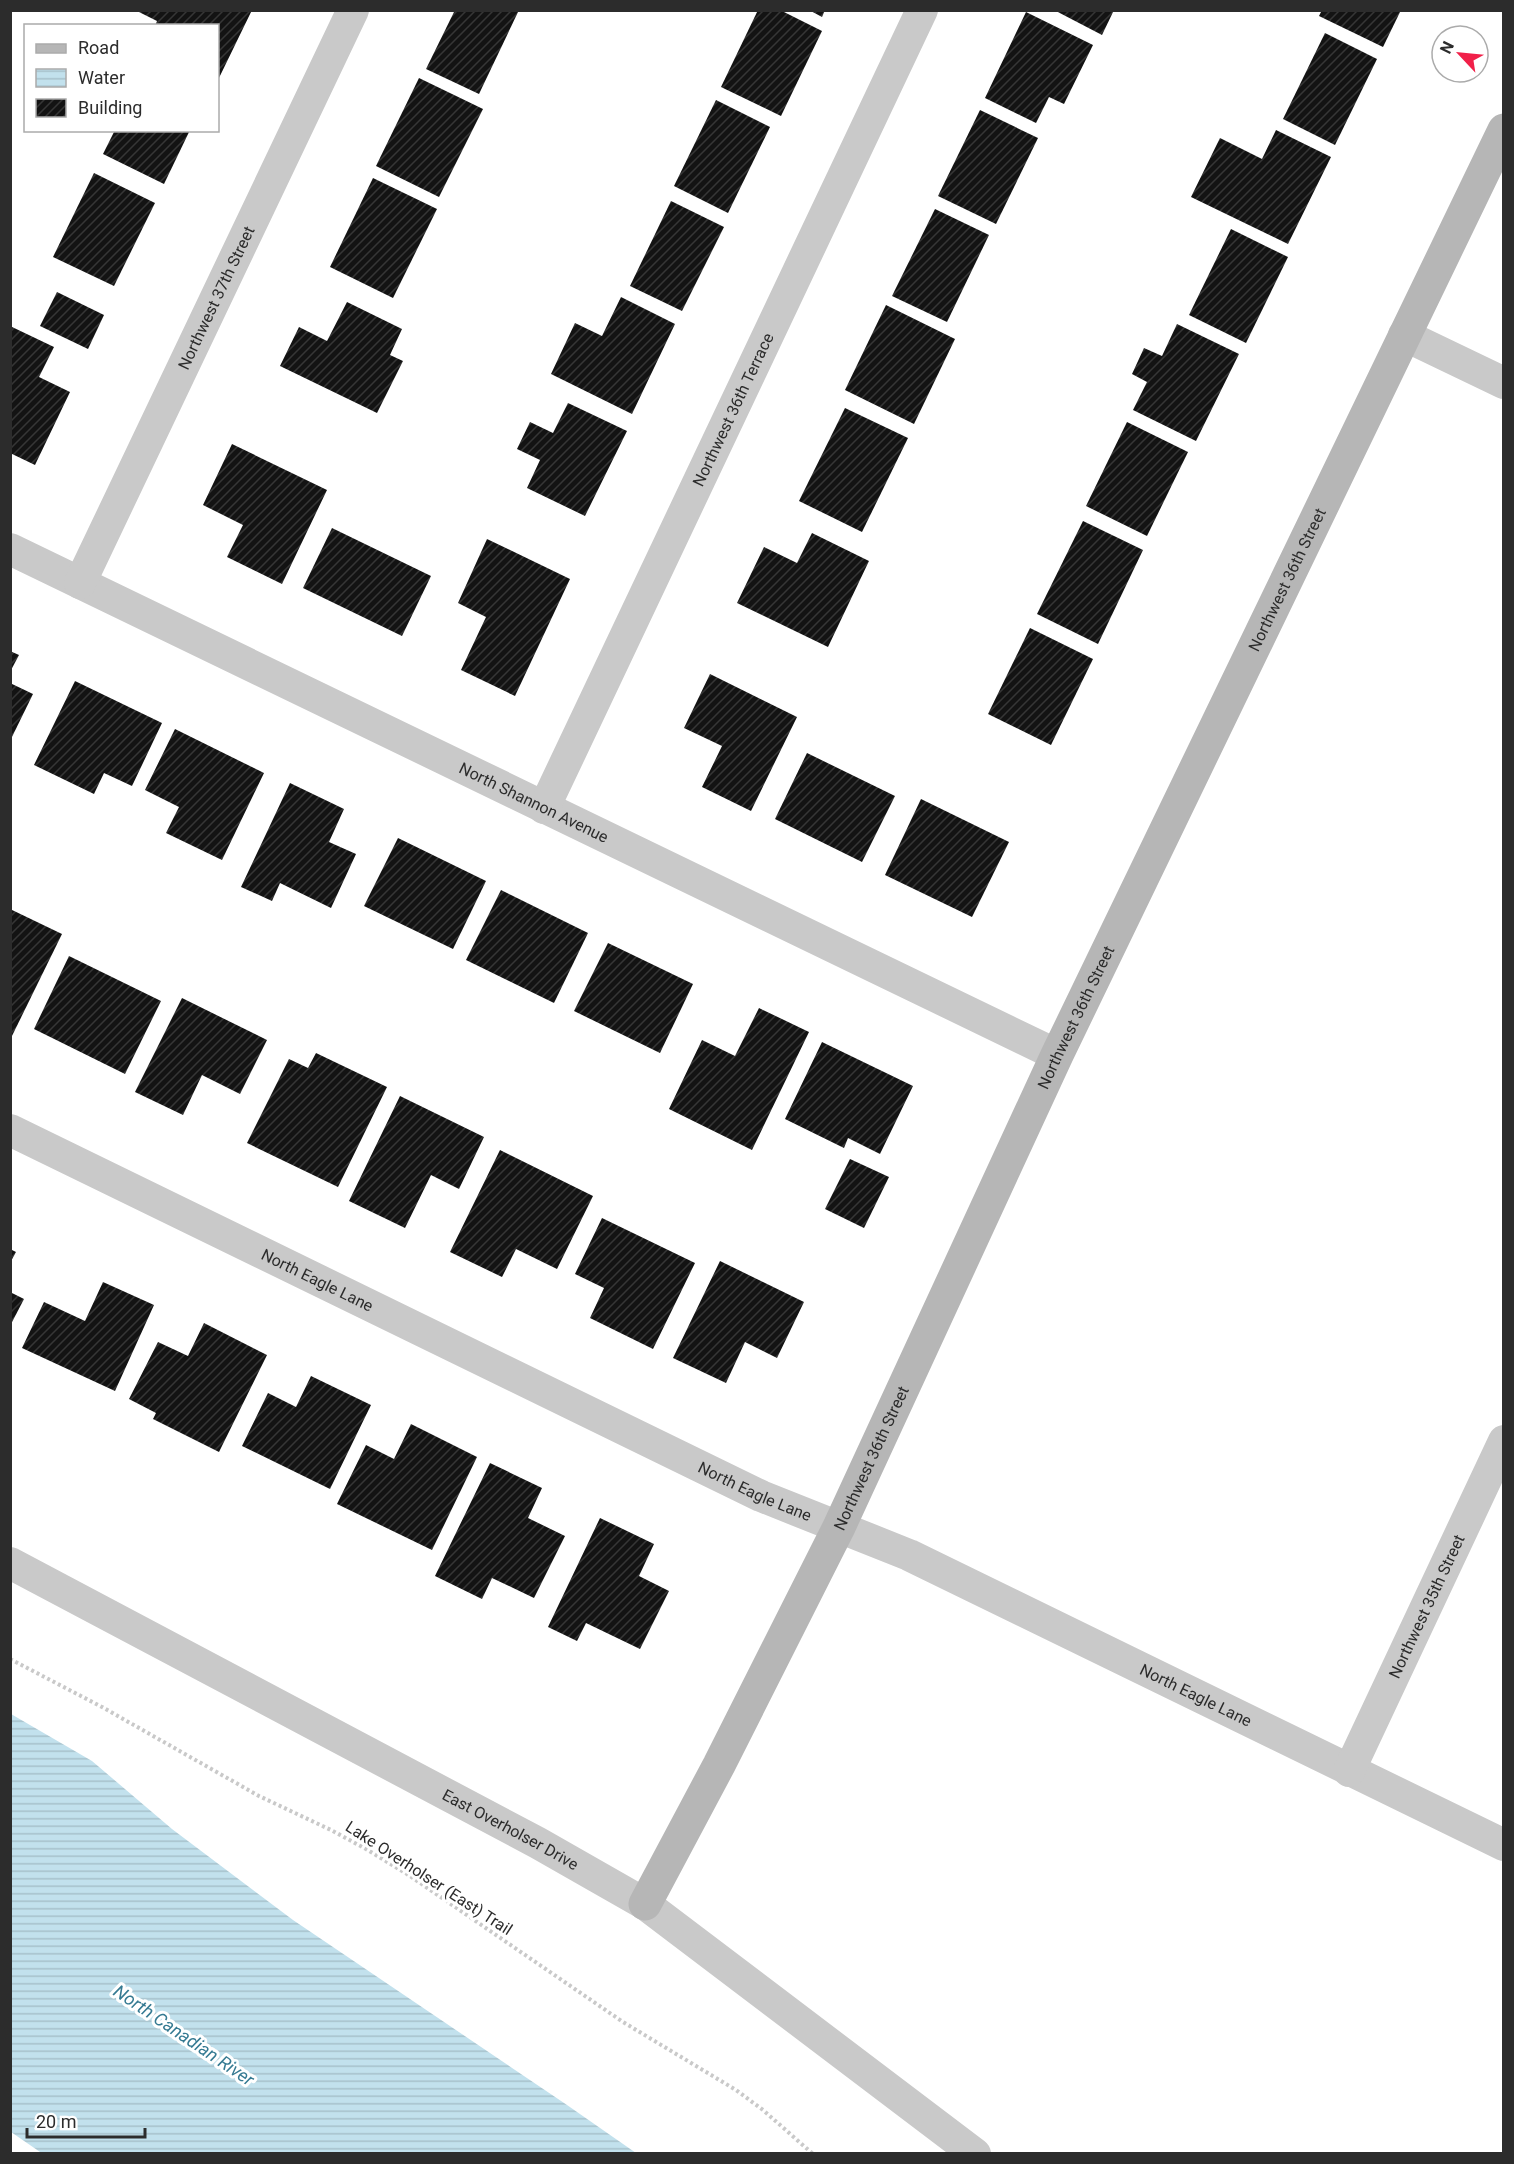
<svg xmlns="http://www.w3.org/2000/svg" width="1514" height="2164" font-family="Roboto,sans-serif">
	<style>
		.water { fill: url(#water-rules) }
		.building { fill: url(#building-hatch) }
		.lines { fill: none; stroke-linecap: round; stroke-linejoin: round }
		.path { stroke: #c9c9c9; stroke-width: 4; stroke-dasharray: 3 3; stroke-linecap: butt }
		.street { stroke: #c9c9c9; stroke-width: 32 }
		.secondary { stroke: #b6b6b6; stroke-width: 33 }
		.labels { text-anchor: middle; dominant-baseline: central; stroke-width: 6; stroke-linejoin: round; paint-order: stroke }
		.street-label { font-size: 16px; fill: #2c2c2c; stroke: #fff }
		.water-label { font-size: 18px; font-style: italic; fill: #357a92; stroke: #fff }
	</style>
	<defs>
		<pattern id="water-rules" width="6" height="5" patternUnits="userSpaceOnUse" patternTransform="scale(1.5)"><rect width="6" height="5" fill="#c2e1ed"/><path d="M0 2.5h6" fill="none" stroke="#a7c1cb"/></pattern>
		<pattern id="building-hatch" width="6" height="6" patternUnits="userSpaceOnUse" patternTransform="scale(1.5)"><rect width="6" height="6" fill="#131313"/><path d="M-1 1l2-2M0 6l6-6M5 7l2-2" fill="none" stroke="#363636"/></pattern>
	</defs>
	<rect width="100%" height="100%" fill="#fff"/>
	<polygon class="water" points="11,1714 92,1761 172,1829 293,1920 567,2105 636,2153 43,2154 11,2132"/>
	<g class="building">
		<polygon points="135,10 252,10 218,80 218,26 155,26 157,21"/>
		<polygon points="455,10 519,10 479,94 426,69"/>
		<polygon points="758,10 780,10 822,31 781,116 721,87"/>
		<polygon points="809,10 825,10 822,17"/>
		<polygon points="1054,10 1114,10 1102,35"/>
		<polygon points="1322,10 1401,10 1383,47 1319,16"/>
		<polygon points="1026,12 1093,45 1064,104 1049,97 1036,123 985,98"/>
		<polygon points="1325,33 1377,59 1335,145 1283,119"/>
		<polygon points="419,78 483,109 439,197 376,166"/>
		<polygon points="716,100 770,127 728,213 674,186"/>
		<polygon points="980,110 1038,138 996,224 938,196"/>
		<polygon points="115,130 190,130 164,184 103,154"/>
		<polygon points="1276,130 1331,157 1288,244 1191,197 1220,138 1262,159"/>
		<polygon points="94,173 155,203 114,286 53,257"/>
		<polygon points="373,178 437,209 393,298 330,267"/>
		<polygon points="671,201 724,227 682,311 630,286"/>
		<polygon points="935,209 989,235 947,322 892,296"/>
		<polygon points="1231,229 1288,257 1246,343 1189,315"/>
		<polygon points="57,292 104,315 88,349 40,326"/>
		<polygon points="621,297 675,324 632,414 551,374 575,323 602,336"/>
		<polygon points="347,302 402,329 390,355 403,361 377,413 280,366 299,327 327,341"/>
		<polygon points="886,305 955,339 914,424 845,390"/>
		<polygon points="1177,324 1239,354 1196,441 1133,410 1147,382 1132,374 1144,348 1162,356"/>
		<polygon points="10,326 54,347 39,377 70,392 35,465 10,453"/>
		<polygon points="568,403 627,431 585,516 527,488 540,460 517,449 530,422 553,433"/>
		<polygon points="845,408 908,438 862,532 799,501"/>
		<polygon points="1127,422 1188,452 1147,536 1086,506"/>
		<polygon points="232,444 327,490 282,584 227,557 243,525 203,505"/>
		<polygon points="1083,521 1143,550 1098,644 1037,614"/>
		<polygon points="332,528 431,576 402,636 303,588"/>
		<polygon points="812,533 869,561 828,647 737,603 764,547 797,563"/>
		<polygon points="487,539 570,579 515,696 461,670 486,617 458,603"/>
		<polygon points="1030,628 1093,659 1051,745 988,714"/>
		<polygon points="10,651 19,655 10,672"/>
		<polygon points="710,674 797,717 751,811 702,787 722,746 684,728"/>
		<polygon points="75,681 162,723 132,786 104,773 94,794 34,765"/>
		<polygon points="10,683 33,694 10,741"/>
		<polygon points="175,729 264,773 222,860 166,833 179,807 145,790"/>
		<polygon points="807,753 895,796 862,862 775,819"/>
		<polygon points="290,783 344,809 329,842 356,854 331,908 280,883 272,901 241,887"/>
		<polygon points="921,799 1009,842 972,917 885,875"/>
		<polygon points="398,838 486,881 453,949 364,906"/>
		<polygon points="501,890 588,933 554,1003 466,960"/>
		<polygon points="10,909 62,934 10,1040"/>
		<polygon points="608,943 693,984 660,1053 574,1011"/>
		<polygon points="69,956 161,1001 125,1074 34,1029"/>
		<polygon points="182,998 267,1040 240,1094 202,1075 183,1115 135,1092"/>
		<polygon points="759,1008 809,1032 752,1150 669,1109 702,1040 735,1056"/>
		<polygon points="822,1042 913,1086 880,1154 848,1138 844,1148 785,1119"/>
		<polygon points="316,1053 387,1087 338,1187 247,1143 289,1059 308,1068"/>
		<polygon points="400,1096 484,1137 459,1189 431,1175 405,1228 349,1201"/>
		<polygon points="500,1150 593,1196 557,1269 516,1249 502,1277 450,1252"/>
		<polygon points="850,1159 889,1177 864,1228 825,1209"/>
		<polygon points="602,1218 695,1263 653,1349 590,1318 604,1288 575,1274"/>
		<polygon points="10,1249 16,1252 10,1263"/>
		<polygon points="720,1261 804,1302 777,1358 745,1342 726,1383 673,1358"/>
		<polygon points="103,1282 154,1305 115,1391 22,1348 44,1302 85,1321"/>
		<polygon points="10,1292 24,1299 10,1326"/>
		<polygon points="204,1323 267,1355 219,1452 153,1419 156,1413 129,1399 158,1342 188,1356"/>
		<polygon points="311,1376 371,1405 330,1489 242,1446 268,1393 296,1407"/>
		<polygon points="411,1424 477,1457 432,1550 337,1504 366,1445 394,1459"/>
		<polygon points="490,1463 542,1488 528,1518 565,1536 534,1598 492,1578 482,1599 435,1576"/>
		<polygon points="600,1518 654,1544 639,1576 669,1591 640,1649 586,1623 577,1641 548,1627"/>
	</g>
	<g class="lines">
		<polyline class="path" points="10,1659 102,1707 259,1796 331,1830 366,1849 407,1874 623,2022 736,2090 763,2110 813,2154"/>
		<g class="street">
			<polyline points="1404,335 1504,383"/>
			<path id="s1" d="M10,549L1057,1055"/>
			<path id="s2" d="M80,583L353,10"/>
			<path id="s3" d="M544,808L922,10"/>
			<path id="s4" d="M10,1130L761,1496L909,1555L1504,1845"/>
			<path id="s5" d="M10,1563L538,1843L645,1904L975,2154"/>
			<path id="s6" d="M1349,1771L1504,1441"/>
		</g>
		<path class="secondary" id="s7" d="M645,1904L719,1765L839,1527L1057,1055L1504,130"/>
	</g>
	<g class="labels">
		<g class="street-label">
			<text stroke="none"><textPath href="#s2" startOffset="316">Northwest 37th Street</textPath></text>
			<text stroke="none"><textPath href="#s3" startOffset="441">Northwest 36th Terrace</textPath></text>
			<text stroke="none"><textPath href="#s7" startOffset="1472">Northwest 36th Street</textPath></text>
			<text stroke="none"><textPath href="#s1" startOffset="582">North Shannon Avenue</textPath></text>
			<text stroke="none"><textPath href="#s7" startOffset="986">Northwest 36th Street</textPath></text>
			<text stroke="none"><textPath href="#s4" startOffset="342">North Eagle Lane</textPath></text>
			<text stroke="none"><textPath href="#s7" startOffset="500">Northwest 36th Street</textPath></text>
			<text stroke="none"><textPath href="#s4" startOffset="828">North Eagle Lane</textPath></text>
			<text stroke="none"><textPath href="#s6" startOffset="182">Northwest 35th Street</textPath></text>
			<text stroke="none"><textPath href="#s4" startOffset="1314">North Eagle Lane</textPath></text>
			<text stroke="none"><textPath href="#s5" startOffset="567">East Overholser Drive</textPath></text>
			<text transform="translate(429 1878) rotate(33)">Lake Overholser (East) Trail</text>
		</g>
		<g class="water-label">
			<text transform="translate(184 2035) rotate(34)">North Canadian River</text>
		</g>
	</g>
	<rect width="1514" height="2164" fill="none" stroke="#2c2c2c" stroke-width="24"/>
	<rect x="24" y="24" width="195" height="108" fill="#ffffff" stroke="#ababab" stroke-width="1.5"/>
	<rect x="36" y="44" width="30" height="9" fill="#b6b6b6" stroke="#ababab" stroke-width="1.5"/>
	<text x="78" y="54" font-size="18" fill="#2c2c2c">Road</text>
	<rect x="36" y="69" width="30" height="18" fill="url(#water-rules)" stroke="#ababab" stroke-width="1.5"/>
	<text x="78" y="84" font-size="18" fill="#2c2c2c">Water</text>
	<rect x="36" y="99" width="30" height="18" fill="url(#building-hatch)" stroke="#ababab" stroke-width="1.5"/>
	<text x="78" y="114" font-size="18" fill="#2c2c2c">Building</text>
	<g transform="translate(1460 54) rotate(296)"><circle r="28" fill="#ffffff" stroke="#ababab" stroke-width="1.5"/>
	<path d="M0-4.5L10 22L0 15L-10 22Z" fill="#f12049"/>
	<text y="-9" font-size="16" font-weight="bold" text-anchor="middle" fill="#2c2c2c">N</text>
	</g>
	<path d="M27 2128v9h118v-9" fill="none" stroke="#2c2c2c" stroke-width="3"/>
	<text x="36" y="2128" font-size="18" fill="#2c2c2c" stroke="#ffffff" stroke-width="4.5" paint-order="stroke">20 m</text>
</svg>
